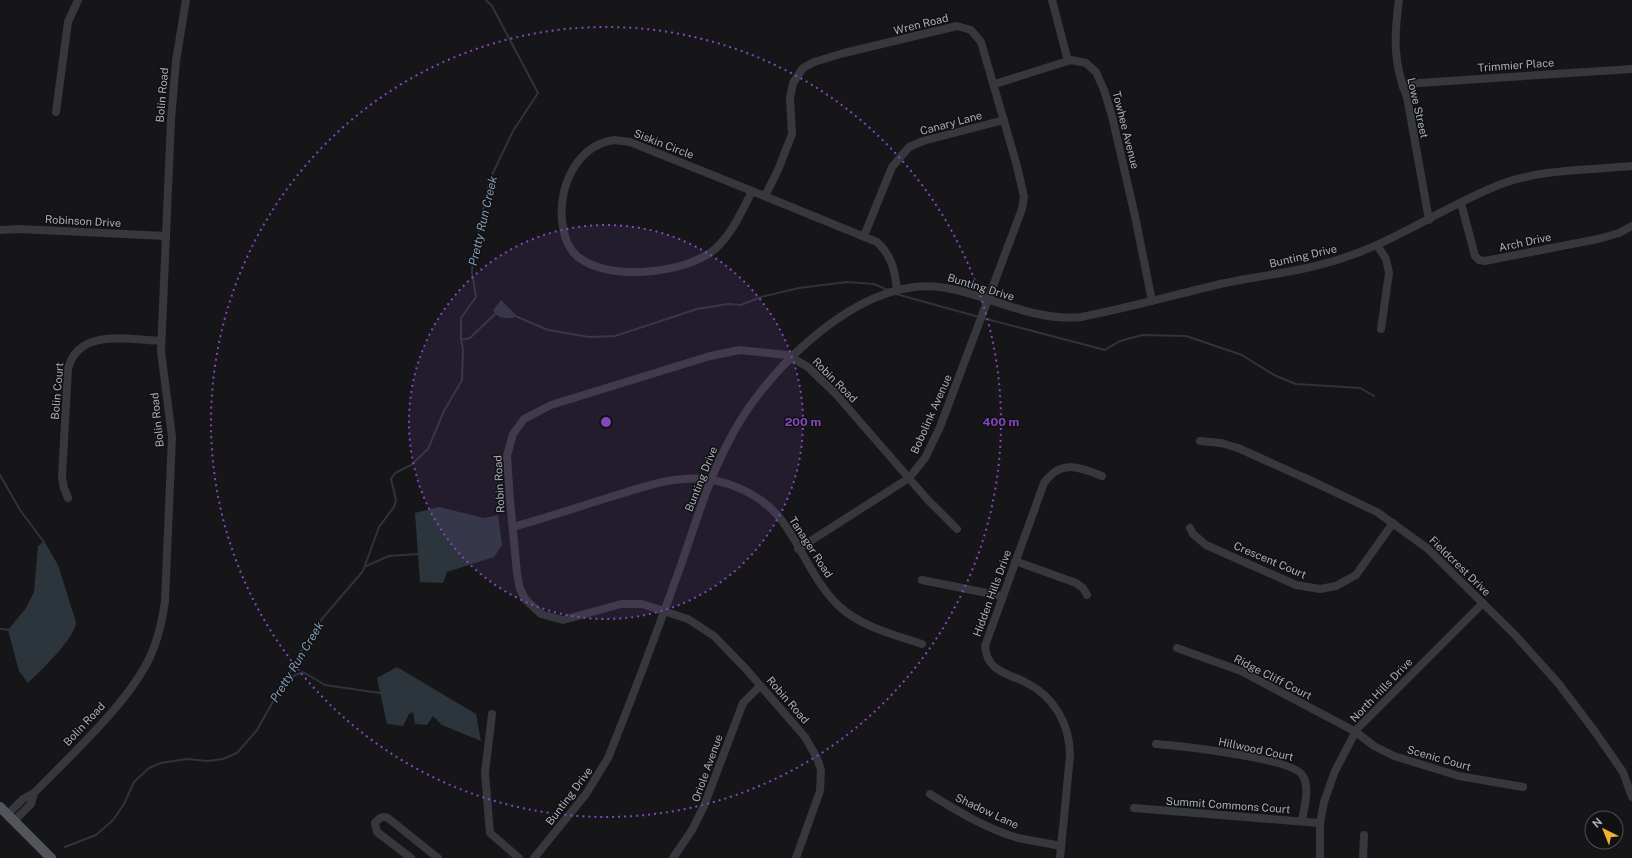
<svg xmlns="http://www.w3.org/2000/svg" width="1632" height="858" font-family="'Public Sans',sans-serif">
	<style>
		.water { fill: #2c353c }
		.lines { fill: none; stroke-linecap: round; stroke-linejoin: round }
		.stream { stroke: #2c353c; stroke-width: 2 }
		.minor { stroke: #37383d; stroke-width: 8 }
		.major { stroke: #53555c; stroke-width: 10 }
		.ring { fill: none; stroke: #8446be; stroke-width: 2; stroke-dasharray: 2 4 }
		.labels { text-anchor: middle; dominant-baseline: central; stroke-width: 3; stroke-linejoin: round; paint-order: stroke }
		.street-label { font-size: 11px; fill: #a8adb8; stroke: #111113 }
		.water-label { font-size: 12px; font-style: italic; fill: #7f9bb3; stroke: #111113 }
		.centre { fill: #8446be; stroke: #111113; stroke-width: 2 }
		.ring-label { font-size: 12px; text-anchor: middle; font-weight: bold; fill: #8446be; stroke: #111113; stroke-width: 3; stroke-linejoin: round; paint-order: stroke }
	</style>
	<rect width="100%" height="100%" fill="#161618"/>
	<g class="water">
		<path d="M501,300L516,315L513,318C505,318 497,319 493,310Z"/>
		<polygon points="439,507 484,518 498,515 502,545 494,557 447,572 443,583 420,582 415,513"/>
		<path d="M44,541L58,565L76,622C75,639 41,670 28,683L19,671L8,630L26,608L34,592L38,546Z"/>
		<polygon points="397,667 476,714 481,741 442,725 433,716 427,725 415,724 413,712 409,714 403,726 387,724 377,678"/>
	</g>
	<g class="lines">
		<g class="stream">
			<polyline points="896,294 979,317"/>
			<polyline points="513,315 548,330 589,337 615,336 697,309 728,304 741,305 761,297 799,288 847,282 874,284 888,290"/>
			<polyline points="983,318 1105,350 1120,341 1142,335 1186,336 1242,355 1274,375 1296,384 1360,388 1374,396"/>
			<polyline points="461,340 470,338 495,314 497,314"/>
			<polyline points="0,475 20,510 44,542"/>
			<polyline points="366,566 389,556 418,554"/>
			<polyline points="0,629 11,630"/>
			<polyline points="284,680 303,672 325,685 380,693"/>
			<polyline points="65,847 96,835 113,820 124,804 134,782 149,768 161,763 187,759 208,761 223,759 237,753 257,730 315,627 363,571 379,527 394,507 396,500 391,479 395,473 411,465 428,449 444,411 462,380 463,349 461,340 461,318 476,297 472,272 473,256 490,179 513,131 538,93 492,6 486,0"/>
		</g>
		<g class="minor">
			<polyline points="1052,0 1068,61"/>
			<path d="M1399,0C1394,36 1393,63 1407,97L1429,220"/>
			<polyline points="995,84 1071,60 1086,63 1096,72 1104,90 1112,116 1135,216 1152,301"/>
			<polyline points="1403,87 1418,83 1632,69"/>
			<polyline points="56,112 68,22 78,0"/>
			<path d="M614,140L630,142L752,191C742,211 732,234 715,249C685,275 600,283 573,252C565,242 564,233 562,221C559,186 576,146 614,140Z"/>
			<path d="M752,191L877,242C892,256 895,271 897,290"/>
			<polyline points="765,196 778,170 792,134 790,98 793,83 803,68 814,62 844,53 957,26 971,30 981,42 1017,166 1024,197 1022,209 940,427 925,458 909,478 798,549"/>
			<polyline points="1461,203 1475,256 1479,260 1485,261 1598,239 1619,233 1632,226"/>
			<polyline points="0,230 19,229 166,236"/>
			<polyline points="864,236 892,167 909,147 923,141 1004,120"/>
			<polyline points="1377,245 1386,259 1389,273 1381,329"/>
			<polyline points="1200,441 1221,443 1238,448 1316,483 1377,512 1427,548 1515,635 1558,683 1593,729 1623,772 1632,797"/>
			<path d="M68,498L64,488L62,477L68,369C78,327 130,340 161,341"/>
			<path d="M513,527C549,517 584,505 620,494C641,488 662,480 684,479C721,476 761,492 783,522C803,550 815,584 840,607C862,627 895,635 922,644"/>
			<polyline points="1190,528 1193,534 1206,545 1296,585 1320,589 1336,586 1356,575 1393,523"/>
			<polyline points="1015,561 1076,583 1083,588 1087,595"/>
			<polyline points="922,580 1002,596"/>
			<polyline points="1177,648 1241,671 1356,732 1374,746 1394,756 1459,776 1523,787"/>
			<polyline points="492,714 485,773 490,833 519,858"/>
			<path d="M1156,744C1180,746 1294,758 1303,776C1310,788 1304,808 1302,821"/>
			<path d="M930,794C957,811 987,829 1018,838C1032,841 1047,843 1061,846"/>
			<polyline points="1134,808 1320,823"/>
			<path d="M7,815L23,799L34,793C70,756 123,708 147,663C157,644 162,623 165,601L172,437L161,351L171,120L176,61L186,0"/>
			<polyline points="14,821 31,804 34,793"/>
			<path d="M411,858L377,832L375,823C378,819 382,815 388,818L438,858"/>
			<path d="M534,858L586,794L608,758C634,694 658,629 681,565C696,522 709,477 731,437C763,375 842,296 914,287C968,280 1021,323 1081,317C1129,308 1177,294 1225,283C1264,275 1305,271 1343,258C1399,240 1448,204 1504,183C1544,169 1590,170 1632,166"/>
			<polyline points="673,858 692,830 704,806 743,703 760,686"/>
			<polyline points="796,858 820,791 821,770 817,758 805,737 746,669 714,636 688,619 642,604 621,604 563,620 541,614 526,600 520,589 517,573 510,500 507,456 513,434 524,419 551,405 710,356 740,350 787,355 808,367 835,393 927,499 957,529"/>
			<path d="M1060,858L1070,756C1070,724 1054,696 1025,682C1006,673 987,671 985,646L1044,483C1061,459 1079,467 1102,476"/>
			<polyline points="1320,858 1320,823 1324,802 1335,771 1357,729 1483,603"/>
			<polyline points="1363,858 1364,835"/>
		</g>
		<polyline class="major" points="0,807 51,858"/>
	</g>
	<circle cx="606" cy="422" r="197" fill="#8446be" fill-opacity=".12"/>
	<g class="ring">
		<circle cx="606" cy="422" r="197"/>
		<circle cx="606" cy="422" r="395"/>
	</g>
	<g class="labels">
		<g class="street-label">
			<text transform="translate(921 24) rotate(-14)">Wren Road</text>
			<text transform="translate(1516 65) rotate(-4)">Trimmier Place</text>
			<text transform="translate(162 95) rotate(-85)">Bolin Road</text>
			<text transform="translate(1418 108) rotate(77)">Lowe Street</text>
			<text transform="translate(951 123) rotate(-15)">Canary Lane</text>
			<text transform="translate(1126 130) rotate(76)">Towhee Avenue</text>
			<text transform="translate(664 144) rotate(21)">Siskin Circle</text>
			<text transform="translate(83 221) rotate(3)">Robinson Drive</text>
			<text transform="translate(1525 242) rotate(-12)">Arch Drive</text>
			<text transform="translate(1303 256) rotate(-13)">Bunting Drive</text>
			<text transform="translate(981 287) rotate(17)">Bunting Drive</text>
			<text transform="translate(835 380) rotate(45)">Robin Road</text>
			<text transform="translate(57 391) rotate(-85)">Bolin Court</text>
			<text transform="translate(931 414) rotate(-66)">Bobolink Avenue</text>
			<text transform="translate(157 420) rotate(-96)">Bolin Road</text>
			<text transform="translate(701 479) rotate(-68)">Bunting Drive</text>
			<text transform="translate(499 484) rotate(-93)">Robin Road</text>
			<text transform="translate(811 547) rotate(57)">Tanager Road</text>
			<text transform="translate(1270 560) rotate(23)">Crescent Court</text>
			<text transform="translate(1460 566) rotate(44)">Fieldcrest Drive</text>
			<text transform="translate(992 593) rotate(-70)">Hidden Hills Drive</text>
			<text transform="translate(1273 677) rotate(27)">Ridge Cliff Court</text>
			<text transform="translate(1381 690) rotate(-46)">North Hills Drive</text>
			<text transform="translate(788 700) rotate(49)">Robin Road</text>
			<text transform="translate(84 724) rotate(-47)">Bolin Road</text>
			<text transform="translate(1256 749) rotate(12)">Hillwood Court</text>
			<text transform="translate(1439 758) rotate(16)">Scenic Court</text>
			<text transform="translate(707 768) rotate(-70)">Oriole Avenue</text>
			<text transform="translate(569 796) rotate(-53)">Bunting Drive</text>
			<text transform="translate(1228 805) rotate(4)">Summit Commons Court</text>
			<text transform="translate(987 811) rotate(25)">Shadow Lane</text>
		</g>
		<g class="water-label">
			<text transform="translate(483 221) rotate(-77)">Pretty Run Creek</text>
			<text transform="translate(297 662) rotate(-59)">Pretty Run Creek</text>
		</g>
	</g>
	<circle cx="606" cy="422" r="6" class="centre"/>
	<g class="ring-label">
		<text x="803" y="426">200 m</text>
		<text x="1001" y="426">400 m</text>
	</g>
	<g transform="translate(1604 830) rotate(317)"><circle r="19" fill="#111113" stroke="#4d4f55"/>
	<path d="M0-3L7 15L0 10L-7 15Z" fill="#f2b134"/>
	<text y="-6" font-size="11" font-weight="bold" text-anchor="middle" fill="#a8adb8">N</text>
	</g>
</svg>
